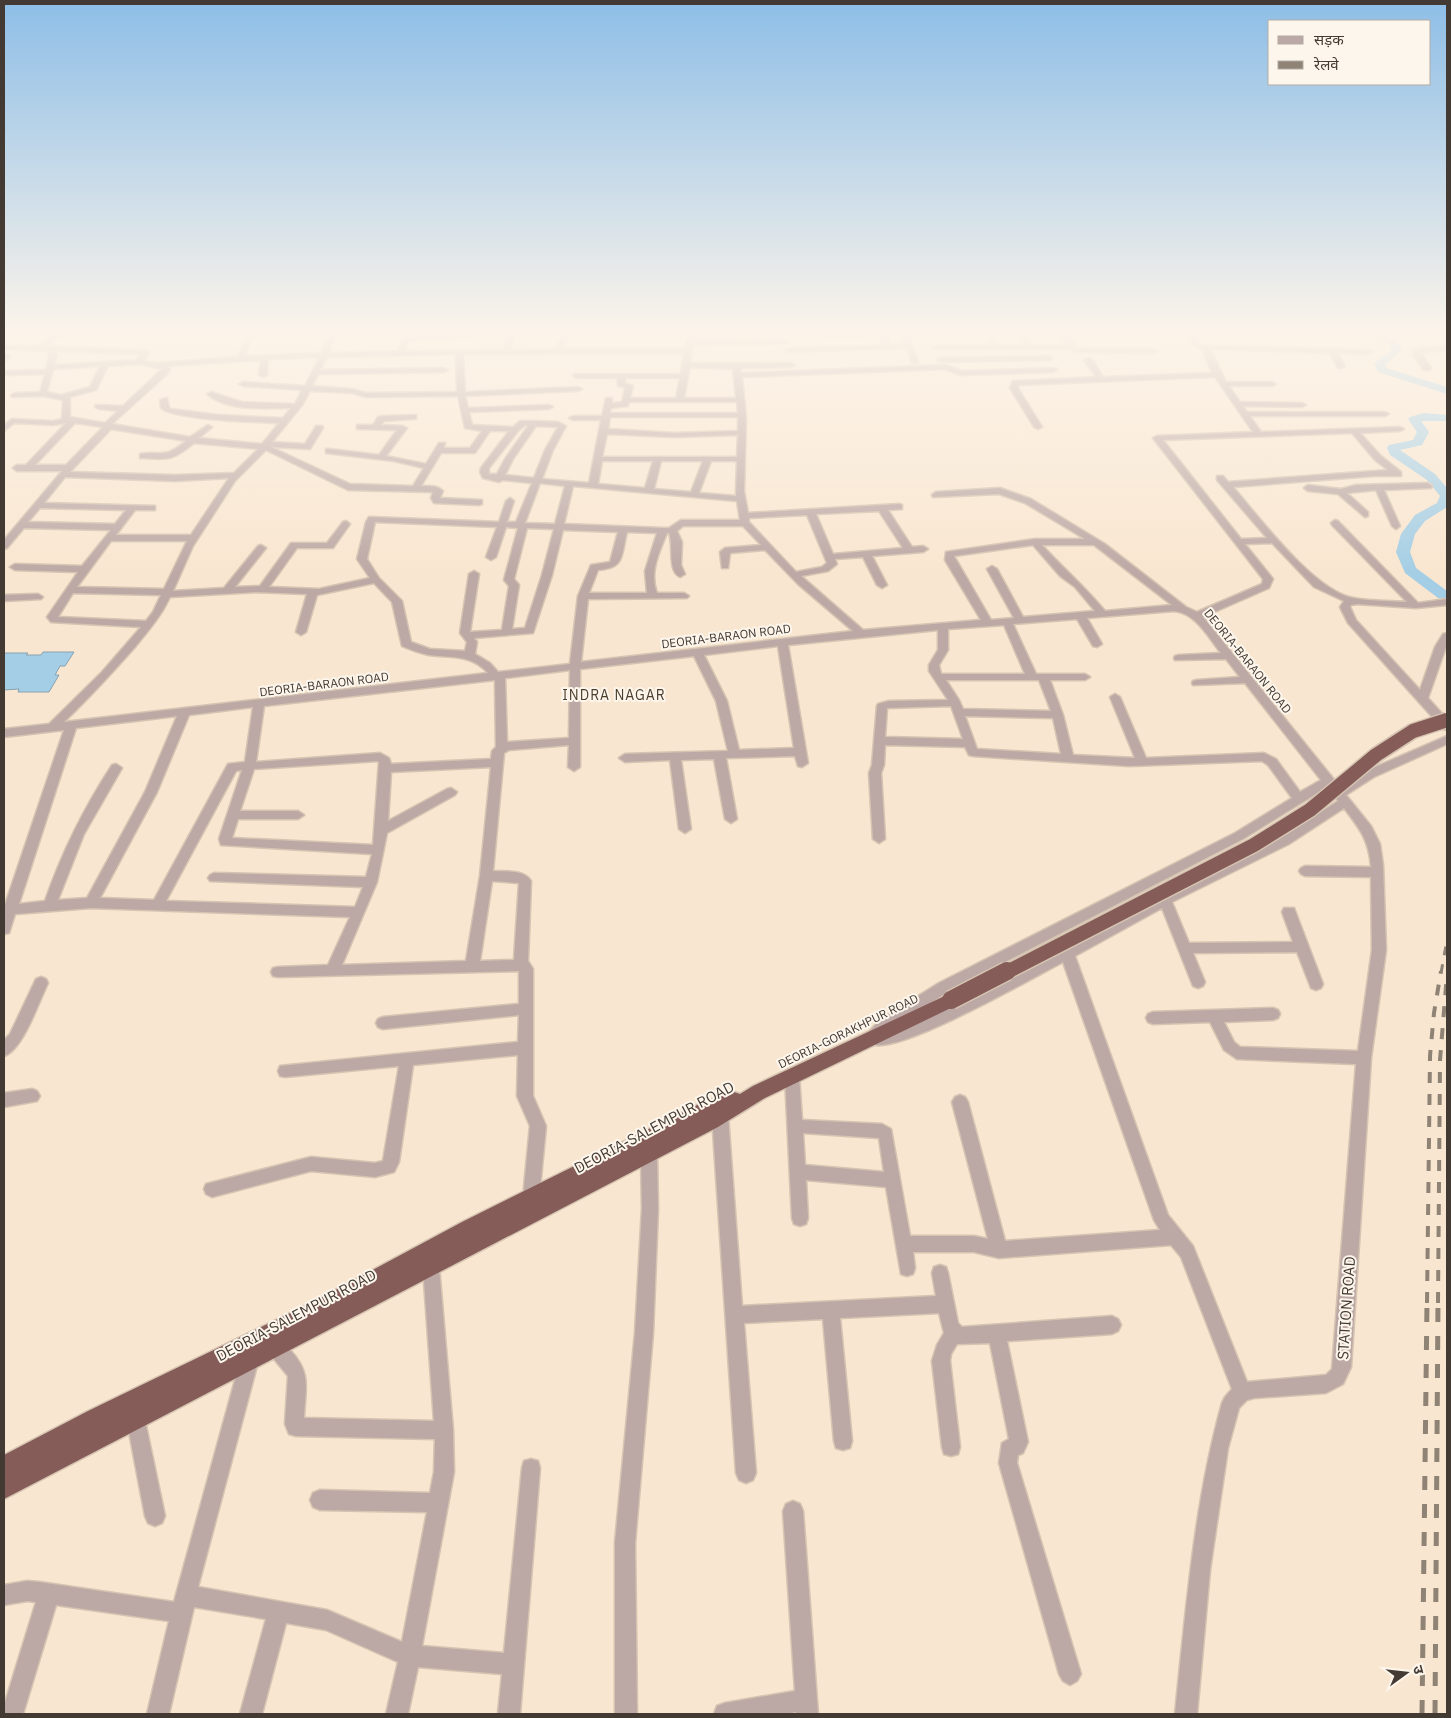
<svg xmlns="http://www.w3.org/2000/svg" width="1451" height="1718" font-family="'IBM Plex Sans','Noto Sans Devanagari',sans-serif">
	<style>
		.water { fill: #a4cee5; stroke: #87a2b0 }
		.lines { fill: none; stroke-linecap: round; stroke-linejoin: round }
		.river { fill: #a4cee5; fill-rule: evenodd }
		.minor-casing { stroke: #d5c4b1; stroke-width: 3 }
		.highway-casing { stroke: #d5c4b1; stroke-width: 3 }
		.minor { fill: #bca8a5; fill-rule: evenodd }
		.highway { fill: #855c58; fill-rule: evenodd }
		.rail-far2 { stroke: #8f8375; stroke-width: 3; stroke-dasharray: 9 9; stroke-linecap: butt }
		.rail-far1 { stroke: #8f8375; stroke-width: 4; stroke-dasharray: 11 11; stroke-linecap: butt }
		.rail { stroke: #8f8375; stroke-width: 5; stroke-dasharray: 14 14; stroke-linecap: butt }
		.highway-bridge-far1-casing { stroke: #d5c4b1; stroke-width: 17; stroke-linecap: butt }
		.highway-bridge-casing { stroke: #d5c4b1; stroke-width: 21; stroke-linecap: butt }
		.highway-bridge-far1 { stroke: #855c58; stroke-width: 14 }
		.highway-bridge { stroke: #855c58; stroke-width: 18 }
		.labels { text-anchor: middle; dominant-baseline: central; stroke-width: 4; stroke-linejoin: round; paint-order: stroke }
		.street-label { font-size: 12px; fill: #433b33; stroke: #fdf6ed }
		.neighbourhood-label { font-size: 14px; letter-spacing: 1px; fill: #4d3e2c; stroke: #fdf6ed }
		.near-street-label { font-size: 15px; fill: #433b33; stroke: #fdf6ed }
	</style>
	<rect width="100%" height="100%" fill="#f9e6d0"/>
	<polygon class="water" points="43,652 74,652 65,666 60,666 55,675 59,675 49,692 18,692 19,689 4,690 4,653 28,653 26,655 41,655"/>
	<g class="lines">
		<g class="river">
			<polygon points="1368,333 1381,333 1401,345 1401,351 1385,365 1386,368 1447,387 1447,394 1378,372 1374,364 1391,350 1391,346"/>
			<polygon points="1424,413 1447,415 1447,421 1421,421 1429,432 1422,445 1400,450 1435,474 1447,488 1447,507 1425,521 1415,534 1410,552 1416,568 1447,591 1447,600 1438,598 1405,573 1396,552 1401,534 1415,515 1437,503 1440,496 1427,480 1390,455 1387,448 1389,445 1413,440 1417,432 1408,419 1410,417"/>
		</g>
		<g class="minor-casing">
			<g id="minor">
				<path d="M53,333H79L56,338L47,346L145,350L149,352L144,361L156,363L238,357L247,333H254L245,356L322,353L328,333H335L329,353L397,351L403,339L409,336L468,334L471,336L470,337L410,340L404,351L503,350L509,333H516L510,350L556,349L563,333H570L563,349H685L688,333H694L693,341L787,340L790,342L787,344L693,345L690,363H791L795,365L791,367L741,368V373L946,365L962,371L1056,368L1057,370L1053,372L961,375L945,369L742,377L746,418L744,491L748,513L899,504L902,505V509L888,510L912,547L923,546L928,549L923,552L872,556L887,585L882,588L877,585L863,557L835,559L837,564L828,571L801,576L863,630L981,620L945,560L946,552L1035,539H1085L1025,503L999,494L933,497L932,495L936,492L1000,488L1031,499L1105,544L1186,607L1197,612L1262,584L1263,579L1153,438L1157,436L1253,432L1215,377L1019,385L1018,388L1042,427L1038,429L1034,427L1010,388L1013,381H1016L1096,377L1084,360L1088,358H1091L1103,377L1212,373L1202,349L1193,345L1187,333H1194L1198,343L1202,345L1371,350L1372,352L1368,354L1337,353L1345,366L1341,368H1338L1330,353L1210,349L1226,382H1272L1276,384L1272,386H1229L1240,402L1302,403L1306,405L1302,407L1243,406L1247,412H1385L1389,414L1385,416H1250L1261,432L1400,427L1404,429L1400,431L1360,433L1381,456L1401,472V476H1374L1233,487C1260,518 1313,590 1353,598C1368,601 1390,601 1407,602L1332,525L1331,523L1335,520L1338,521L1418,603L1447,599V605L1416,608L1357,604L1351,605L1350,607L1356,620L1420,690L1435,647L1443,634L1447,633V644L1428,698L1447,719V730L1443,729L1348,623L1340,607L1344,601L1314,587L1272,543L1245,544L1273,579L1269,588L1203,617L1340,787L1366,771L1447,736V744L1374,777L1346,795L1371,826L1380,844L1383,865L1386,950L1371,1058L1351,1367L1343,1384L1326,1393L1254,1398L1247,1400L1239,1408L1228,1448L1210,1570L1197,1714H1175C1186,1610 1194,1504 1222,1403L1225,1397L1232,1389L1181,1257L1171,1245L999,1258L974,1252H913L915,1268L913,1274L907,1276L901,1274L886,1187L806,1180L808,1218L806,1224L800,1226L794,1224L792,1218L785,1076L787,1071L792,1070L797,1071L799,1076L802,1120L882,1124L891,1129L910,1236H974L988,1239L952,1102L955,1097L960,1095L965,1097L968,1102L1005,1241L1160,1230L1154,1220L1063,962C1029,980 908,1049 876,1045C871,1044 867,1040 865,1036L880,1020L939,983L1235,833L1292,798L1268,765L1262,761L1129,766L973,756L969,755L965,747L885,745L884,765L881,773L885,839L879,843L873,839L869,773L872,765L877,706L878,704L889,701L948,700L929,671V665L938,650V630L788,645L808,763L802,767L798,766L795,756L726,758L737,819L731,823L725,819L714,759L681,760L691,829L685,833L679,829L670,760L625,762L619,758L625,754L728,751L716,701L694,656L580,669V767L574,771L568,767L569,745L509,750L504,753L493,871C505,872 524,869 531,881L528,961L533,969V1096L546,1126L539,1198L537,1203L531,1206L525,1203L523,1198L530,1126L517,1096L518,1055L413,1065L399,1162L394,1172L375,1177L311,1171L212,1197L206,1194L204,1189L206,1184L311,1157L375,1163L383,1161L399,1066L285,1077L280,1076L278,1071L280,1066L518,1042L519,1015L383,1029L378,1027L376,1023L378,1019L383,1017L519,1004V971L278,977L273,976L271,972L273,968L278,967L328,965L350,917L91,908L15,914L9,933L4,934V908L64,730L4,737V729L49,724L102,672L141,627L51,622L47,617L78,572L15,570L10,567L15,564L82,566L111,530L24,528L7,548L4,549V540L62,471H17L13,468L17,465H26L66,423L53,425L14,423L4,431V425L12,419L53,421L62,419L63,400L43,396L12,397L11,395L15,393L40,392L45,374L4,375V371L46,370L49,356L47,351L4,349V345H40ZM55,351L140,354L137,360L54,365L57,356ZM684,353L681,374H574L573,376L577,378H617L618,386L625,387L622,402L612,403V398H606L602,416H573L569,418L573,420H601L589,483L542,479L553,450L566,426L558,422L534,421H520L513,427L472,425L469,412L549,409L553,407L549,405L468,408L465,396L578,391L582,389L578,387L465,392L463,354ZM456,354L457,392L366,393L352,389L312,386L318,374L444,372L448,370L444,368L320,370L327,357ZM320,357L305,386L243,382L239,384L243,386L302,390L295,404L242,402L211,392L207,394C228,412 265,408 291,408L283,418L219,415L171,409L169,407L167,398L160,400L161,408C173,420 258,422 279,423L262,444L199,438L212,427L208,425L190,437L112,424L166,375L170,369L167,366L261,360L259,375L263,377L267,375L268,359ZM140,364L162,369L123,406L96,405L95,407L99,409L118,411L105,423L70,417V397L96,390L108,366ZM100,366L90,387L61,395L47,392L53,369ZM690,367L733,369L736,398H684ZM625,378H680L676,398H630L633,386L625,383ZM310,391L352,393L366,397L458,396L465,428L482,431L470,448H444L445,443H439L426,464L386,456L407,428L403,426L381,425L384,421L413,419H416V415L383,416L378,417L373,425H357V429H360L397,430L379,455L329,449H326V453L394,461L424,468L413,486L350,484L271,447L310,449L323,428L322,426H316L305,444L272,442L303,404ZM629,402H737L738,413H610L611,408L628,406ZM610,417H738V431L674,433L608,429ZM75,423L103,427L66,465H35ZM525,425L528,426L505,459L497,474H489V468L518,431ZM536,426L558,427L545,450L534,478L505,475L513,459ZM111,429L186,441C162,460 165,450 140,454V458H143C170,460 173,460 194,443L258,449L234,473L175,475L70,472ZM490,431H509L481,468L480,472L483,478L499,482L503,480L532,483L516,522H507L514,501L510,498L506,501L499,522L369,517L366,522L357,559L370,578L319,589L269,587L297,548H333L350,524L346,521L343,522L327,543H291L260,586L235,587L266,548L261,545L258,546L224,588L173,591L193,546L235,481L266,450L348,490L433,492L431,498L434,503L479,505L482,504V500L440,498L443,491C437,485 429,486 421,486L441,453H475ZM1352,433L1375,460L1388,470L1228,482L1223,476H1217V480L1267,538L1241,539L1163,440ZM607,434L674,437L738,435L737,457H602ZM602,461H653L645,488L598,484ZM661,461H703L691,492L654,489ZM711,461H737L736,496L699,493ZM65,477L175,481L229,478L191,535H116L135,510H155V506L44,503ZM540,483L565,486L555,524L525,523ZM573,486L737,501L740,520H681L669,528H663L564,524ZM40,508L126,510L115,524L28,522ZM879,511L903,548L833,554L816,514ZM807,515L827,563L822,567L796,572L749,522V518ZM375,522L497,527L486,557L491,560L496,557L506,527L518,528L504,580L509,586L502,630L470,632L479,574L474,571L469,574L460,633L467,642L465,651L430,649L411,642L402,601L379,578L367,559ZM683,526H743L761,545L725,548L720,552L722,568H728L730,553L765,550L798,584L853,631L581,662L588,599L687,598L689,596L684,593H657C649,572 659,553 667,533H669C674,546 667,571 680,577L685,574L681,565L682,542L677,531ZM527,528L554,529L542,575L525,628L512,629L519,585L514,579ZM563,530L618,532L610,562L591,565L578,596L570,664L498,672L490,663L475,654L477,642L474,638L533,633L552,575ZM627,532L657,533L645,571L647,593H589L598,570C625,568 621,556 627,532ZM111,541H187L164,589L77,587ZM1033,545L1060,576L1075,587L1095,611L1023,617L997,569L992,566L987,569L1014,618L991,620L954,556ZM1042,545H1094L1172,605L1105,611C1085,587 1063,568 1042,545ZM374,583L392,602L402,646C411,650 419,653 429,655C452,658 471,654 488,673L64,722C89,698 112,673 135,647C149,630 161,616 170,597L257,592L307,594L296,632L301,635L306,632L317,595ZM73,593L161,595L153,612L146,621L58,617ZM1174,611C1196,613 1208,637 1221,653L1179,655L1175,656L1174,658L1175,660L1226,659L1240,677L1197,680L1193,681L1192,683L1193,685L1245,683L1321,780L1300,792L1276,759L1264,753L1146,758L1120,697L1115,694L1110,697L1135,758L1073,755L1063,715L1050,680H1085L1090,677L1085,674H1036L1013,624L1077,619L1093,646L1097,647L1102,644L1087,618ZM1004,625L1025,674H941L939,665L948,650V629ZM778,646L794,748L739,750L727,701L704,655ZM570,670L569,738L507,742L505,678ZM495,680L496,747L492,751L491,759L391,764L389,758L380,753L256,762L264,706ZM946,680H1039L1051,711L963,709L959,700ZM951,706L963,739L885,737L887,708ZM253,707L245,762L228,764L154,900L100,898L157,792L189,715ZM177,716L145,792L87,898L58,900L84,834L122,768L116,764L112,765C84,808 62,852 45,901L19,904L76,728ZM965,716L1053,718L1061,754L977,749ZM378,761L379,762L373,845L232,838L238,819H298L304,815L298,811H240L254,769ZM491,767L480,876L466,961L342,965L377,882L387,833L455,795L457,792L451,788L447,789L388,821L391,772ZM242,770L219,839L221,845L372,854L366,877L214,873L210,875L208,878L210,881L363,887L355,907L166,901L236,771ZM1327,787L1338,801L1281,838L1132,910L1062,950L924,1020L887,1031L949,991L1243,839ZM1344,808C1360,829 1369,840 1371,867L1305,866L1301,868L1299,871L1301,874L1305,876L1371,877L1372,950L1358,1051L1240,1047L1234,1042L1224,1022L1273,1020L1278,1018L1280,1014L1278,1010L1273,1008L1153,1012L1148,1014L1146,1018L1148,1022L1153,1024L1210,1022L1224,1050L1237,1059L1356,1064L1332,1369L1326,1375L1247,1382L1193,1246L1168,1215L1075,956L1162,908L1193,986L1198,988L1203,986L1205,982L1193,953L1297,952L1311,988L1316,990L1321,988L1323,984L1294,908H1284L1282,912L1293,942L1189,943L1172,902L1289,844ZM492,881L519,883L514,960L480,961ZM803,1133L879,1138L884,1172L805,1165Z"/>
				<polygon points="823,333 861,333 863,335 860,337 824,337 821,335"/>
				<polygon points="880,333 887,333 889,345 905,344 902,333 909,333 918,363 912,363 907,348 788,352 784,350 788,348 882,345"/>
				<polygon points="932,333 972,333 972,334 969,336 935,335"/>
				<polygon points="986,333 993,333 997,345 1023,345 1018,333 1025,333 1030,345 1066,345 1060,333 1067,333 1077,348 1153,349 1157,351 1153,353 1075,352 1069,349 936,349 932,347 936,345 990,345"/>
				<polygon points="1447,346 1447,350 1421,353 1431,368 1430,370 1424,370 1413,355 1414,350 1423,347"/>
				<polygon points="4,354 11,356 4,362"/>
				<polygon points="1051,356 1051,360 1048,360 941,362 937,360 941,358"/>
				<polygon points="1428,483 1432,486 1431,488 1384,490 1400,526 1396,529 1392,526 1376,490 1347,493 1368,512 1368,516 1365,517 1338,494 1308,491 1304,488 1308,485 1341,489 1356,485"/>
				<polygon points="38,594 43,597 41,599 4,601 4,595"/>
				<path d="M41,977L46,979L48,983C39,1001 23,1050 4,1056V1040L10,1034L36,979Z"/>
				<polygon points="32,1089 37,1091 40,1096 37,1101 4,1107 4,1093"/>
				<polygon points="717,1102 722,1104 728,1116 742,1306 936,1296 932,1273 934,1267 940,1265 946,1267 948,1273 958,1323 962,1327 1112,1316 1118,1319 1121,1325 1118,1331 1112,1334 1007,1341 1028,1442 1023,1453 1018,1455 1017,1463 1081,1674 1077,1681 1070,1685 1063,1681 1059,1674 999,1463 1002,1443 1009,1439 990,1343 957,1344 951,1354 950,1361 960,1447 958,1454 951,1456 944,1454 942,1447 932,1361 937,1345 944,1333 939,1313 840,1318 852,1441 850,1448 843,1450 836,1448 834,1441 823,1319 744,1323 756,1473 753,1480 746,1483 739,1480 736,1473 712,1116 709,1109 712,1104"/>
				<polygon points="649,1147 655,1149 657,1154 658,1209 653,1333 635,1543 637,1714 615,1714 615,1543 635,1333 642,1209 641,1154 643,1149"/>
				<path d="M431,1259L437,1261L439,1267L453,1430L454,1472L422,1646L504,1653L522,1468L524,1461L531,1459L538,1461L540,1468L520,1714H498L502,1674L418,1667L408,1714H386L398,1662L326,1630L286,1623L262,1714H240L266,1619L194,1607L169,1714H147L169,1621L56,1605L23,1714H4V1706L36,1602L27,1601L4,1605V1585L27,1581L39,1582L174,1602L240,1362L243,1356L249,1353L255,1356L258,1362L198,1587L327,1610L402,1642L427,1512L320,1510L313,1507L310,1500L313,1493L320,1490L430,1493L434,1472L435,1439L296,1436L289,1434L285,1424L288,1376L270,1354L267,1348L270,1342L276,1339C283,1342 286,1346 291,1351C312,1374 305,1389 304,1418L434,1421L423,1267L425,1261Z"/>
				<polygon points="136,1412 143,1414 145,1421 165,1516 162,1523 155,1526 148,1523 145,1516 127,1421 129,1414"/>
				<polygon points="793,1501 800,1504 803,1511 818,1714 796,1714 796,1712 785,1714 714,1714 717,1706 725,1703 795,1691 783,1511 786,1504"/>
			</g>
		</g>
		<g class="highway-casing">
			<polygon id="highway" points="951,993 957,995 959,1000 957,1005 765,1098 718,1127 4,1499 4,1455 88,1411 315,1301 462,1222 699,1104 734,1092 740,1094 753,1086"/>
		</g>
		<use href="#minor" class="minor"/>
		<use href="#highway" class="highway"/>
		<polyline class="rail-far2" points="1441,973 1447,940"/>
		<g class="rail-far1">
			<polyline points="1427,1303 1430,1056 1434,1013 1441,971"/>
			<polyline points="1438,1303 1440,1060 1447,974"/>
		</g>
		<g class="rail">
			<polyline points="1422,1714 1427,1302"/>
			<polyline points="1435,1714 1438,1302"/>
		</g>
		<g class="highway-bridge-far1-casing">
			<polyline id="highway-bridge-far1" points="1005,973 1254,845 1310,810 1376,755 1413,731 1447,720"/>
		</g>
		<g class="highway-bridge-casing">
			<polyline id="highway-bridge" points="951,1000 1007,971"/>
		</g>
		<use href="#highway-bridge-far1" class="highway-bridge-far1"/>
		<use href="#highway-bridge" class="highway-bridge"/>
	</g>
	<linearGradient id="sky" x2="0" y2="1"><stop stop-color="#8dbee7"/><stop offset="0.58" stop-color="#fcf4ea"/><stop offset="1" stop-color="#fcf4ea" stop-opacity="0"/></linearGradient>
	<rect width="1451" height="574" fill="url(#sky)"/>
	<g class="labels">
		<g class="street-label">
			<text transform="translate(726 636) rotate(-7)">DEORIA-BARAON ROAD</text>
			<text transform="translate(1248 661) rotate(51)">DEORIA-BARAON ROAD</text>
			<text transform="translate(324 684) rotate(-7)">DEORIA-BARAON ROAD</text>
			<text transform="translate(848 1031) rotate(-26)">DEORIA-GORAKHPUR ROAD</text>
		</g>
		<g class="neighbourhood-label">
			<text x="614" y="695">INDRA NAGAR</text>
		</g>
		<g class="near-street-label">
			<text transform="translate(654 1127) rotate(-28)">DEORIA-SALEMPUR ROAD</text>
			<text transform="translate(1346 1308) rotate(-86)">STATION ROAD</text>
			<text transform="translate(296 1315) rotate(-28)">DEORIA-SALEMPUR ROAD</text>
		</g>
	</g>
	<rect width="1451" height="1718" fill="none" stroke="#433b33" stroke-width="10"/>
	<rect x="1268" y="20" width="162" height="65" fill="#fdf6ed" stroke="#b3aba3"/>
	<rect x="1278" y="36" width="25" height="8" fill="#bca8a5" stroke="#b3aba3"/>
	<text x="1314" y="45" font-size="15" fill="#433b33">सड़क</text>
	<rect x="1278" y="61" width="25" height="8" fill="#8f8375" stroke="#b3aba3"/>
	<text x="1314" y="70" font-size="15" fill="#433b33">रेलवे</text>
	<g transform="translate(1406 1673) rotate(75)" stroke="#fdf6ed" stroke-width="4" paint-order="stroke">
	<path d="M0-4L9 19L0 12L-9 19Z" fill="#433b33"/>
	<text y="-8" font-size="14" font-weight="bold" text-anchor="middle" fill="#433b33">उ</text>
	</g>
</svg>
